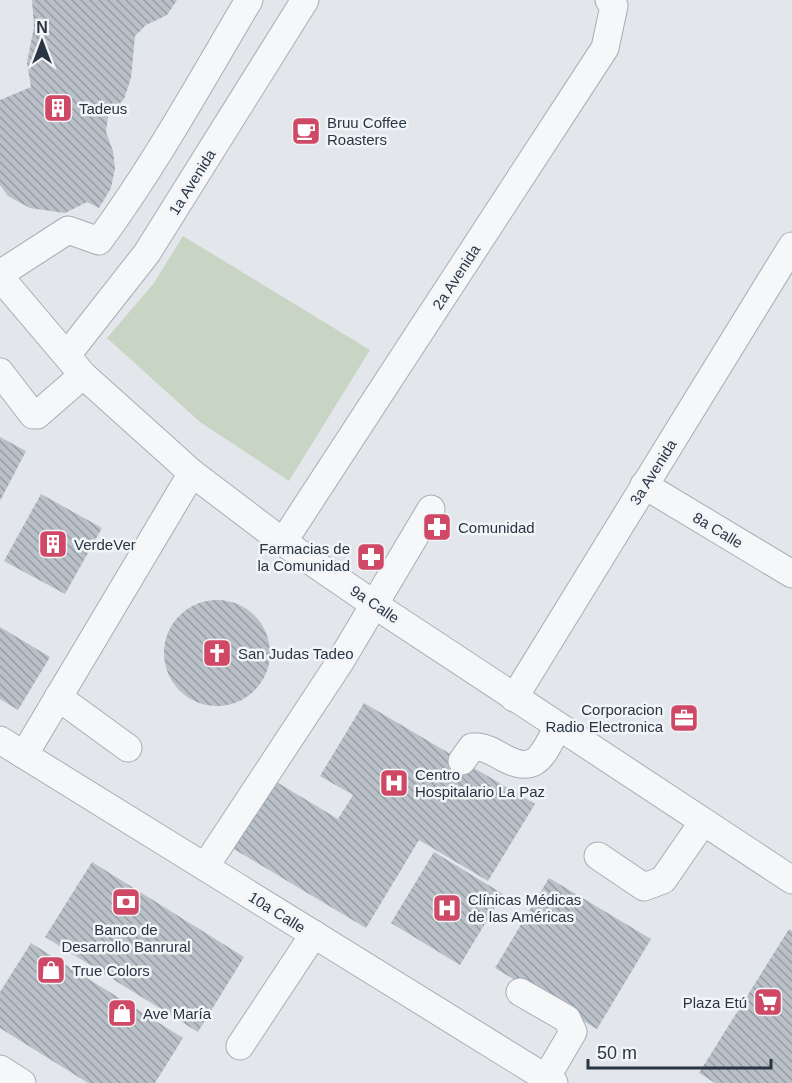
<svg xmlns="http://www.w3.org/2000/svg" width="792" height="1083" font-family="Helvetica,sans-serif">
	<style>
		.green { fill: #c9d5c4 }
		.building { fill: url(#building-back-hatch) }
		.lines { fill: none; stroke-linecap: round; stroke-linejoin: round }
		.minor-casing { stroke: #a8adb5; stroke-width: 29 }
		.minor { stroke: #f5f7f9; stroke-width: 27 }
		.labels { text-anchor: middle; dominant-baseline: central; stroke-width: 5; stroke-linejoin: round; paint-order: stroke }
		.poi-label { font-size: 15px; fill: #2a3543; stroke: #f2f5f8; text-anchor: start }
		.street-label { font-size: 15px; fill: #2a3543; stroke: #f2f5f8 }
	</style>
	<defs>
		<pattern id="building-back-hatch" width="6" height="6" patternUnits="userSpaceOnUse" patternTransform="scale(1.5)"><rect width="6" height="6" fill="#bac0c8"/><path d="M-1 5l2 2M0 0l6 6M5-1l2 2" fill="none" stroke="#979da4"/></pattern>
	</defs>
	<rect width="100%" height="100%" fill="#e3e6eb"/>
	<polygon class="green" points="183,236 370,350 289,481 200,422 107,338 154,283"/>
	<g class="building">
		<polygon points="32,0 177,0 167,15 146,25 135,36 131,78 124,99 108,116 106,132 113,151 115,168 111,188 99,208 87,202 65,213 30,208 8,196 0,185 0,100 31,87 27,63 34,27"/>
		<polygon points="0,437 26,451 0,501"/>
		<polygon points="41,494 102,528 65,594 4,561"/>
		<circle cx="217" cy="653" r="53"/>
		<polygon points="0,627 50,657 18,710 0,699"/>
		<polygon points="364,703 535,804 488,881 419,840 366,928 229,846 270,778 338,819 353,795 320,776"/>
		<polygon points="434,852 503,894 460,965 391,923"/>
		<polygon points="92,862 244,957 198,1032 45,937"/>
		<polygon points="549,878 651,939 597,1029 495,968"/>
		<polygon points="789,929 792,931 792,1083 715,1083 699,1073"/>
		<polygon points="31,943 183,1038 155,1083 88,1083 0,1028 0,992"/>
	</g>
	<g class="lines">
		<g class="minor-casing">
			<g id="minor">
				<path d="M0,274L68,230L99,241C155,165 201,81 249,0"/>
				<polyline points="0,277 83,375 192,473 283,542 375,605 792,880"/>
				<polyline points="67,355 147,253 305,0"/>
				<polyline points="0,372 33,415 37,415 83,375"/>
				<polyline points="644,485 792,574"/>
				<polyline points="283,542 605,48 614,6 609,0"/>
				<polyline points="58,697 128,748"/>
				<polyline points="514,698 792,246"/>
				<polyline points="0,740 554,1083"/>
				<polyline points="24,755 192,473"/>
				<path d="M462,761L472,747H478C488,748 495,753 504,758C538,776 543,753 558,727"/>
				<polyline points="598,856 644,887 663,880 703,822"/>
				<polyline points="205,867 340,662 431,509"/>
				<polyline points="520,992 567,1019 573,1032 546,1078"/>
				<polyline points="240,1046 314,934"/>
				<polyline points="0,1069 22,1083"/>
			</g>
		</g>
		<use href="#minor" class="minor"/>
	</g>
	<defs>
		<g id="building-square" transform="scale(1.5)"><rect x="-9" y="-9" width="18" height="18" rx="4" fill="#cf4866" stroke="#f2f5f8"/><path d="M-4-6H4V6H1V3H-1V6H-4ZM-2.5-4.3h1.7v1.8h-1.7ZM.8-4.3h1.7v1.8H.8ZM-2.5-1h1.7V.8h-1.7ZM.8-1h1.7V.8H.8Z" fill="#fff"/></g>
		<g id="cafe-square" transform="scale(1.5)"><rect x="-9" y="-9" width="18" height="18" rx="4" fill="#cf4866" stroke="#f2f5f8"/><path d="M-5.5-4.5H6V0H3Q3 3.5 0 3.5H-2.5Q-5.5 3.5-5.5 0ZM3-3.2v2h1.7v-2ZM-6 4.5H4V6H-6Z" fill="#fff"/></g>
		<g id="pharmacy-square" transform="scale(1.5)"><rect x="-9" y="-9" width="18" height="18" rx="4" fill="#cf4866" stroke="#f2f5f8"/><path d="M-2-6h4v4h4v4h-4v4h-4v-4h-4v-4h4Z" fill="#fff"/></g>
		<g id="church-square" transform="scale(1.5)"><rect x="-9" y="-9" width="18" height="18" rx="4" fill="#cf4866" stroke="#f2f5f8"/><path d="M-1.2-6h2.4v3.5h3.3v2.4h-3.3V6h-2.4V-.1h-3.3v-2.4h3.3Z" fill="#fff"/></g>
		<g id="office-square" transform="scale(1.5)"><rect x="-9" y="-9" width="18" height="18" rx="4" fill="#cf4866" stroke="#f2f5f8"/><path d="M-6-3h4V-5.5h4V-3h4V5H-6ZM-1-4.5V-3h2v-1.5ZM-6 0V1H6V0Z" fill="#fff"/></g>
		<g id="hospital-square" transform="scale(1.5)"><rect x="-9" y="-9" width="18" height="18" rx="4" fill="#cf4866" stroke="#f2f5f8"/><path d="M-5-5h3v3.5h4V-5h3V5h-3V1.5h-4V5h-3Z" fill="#fff"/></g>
		<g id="bank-square" transform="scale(1.5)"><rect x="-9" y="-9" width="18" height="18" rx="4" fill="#cf4866" stroke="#f2f5f8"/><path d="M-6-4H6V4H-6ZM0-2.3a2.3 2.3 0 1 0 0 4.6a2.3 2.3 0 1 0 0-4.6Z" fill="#fff"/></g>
		<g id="shop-square" transform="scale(1.5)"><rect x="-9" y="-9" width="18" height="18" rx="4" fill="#cf4866" stroke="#f2f5f8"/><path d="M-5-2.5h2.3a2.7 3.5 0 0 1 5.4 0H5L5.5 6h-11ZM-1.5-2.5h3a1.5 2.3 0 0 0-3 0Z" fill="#fff"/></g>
		<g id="supermarket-square" transform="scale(1.5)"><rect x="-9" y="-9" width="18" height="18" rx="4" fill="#cf4866" stroke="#f2f5f8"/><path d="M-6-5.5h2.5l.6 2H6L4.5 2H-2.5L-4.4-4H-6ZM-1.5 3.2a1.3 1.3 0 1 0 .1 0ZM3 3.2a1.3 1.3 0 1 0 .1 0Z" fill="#fff"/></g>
	</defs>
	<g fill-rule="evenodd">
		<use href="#building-square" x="58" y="108"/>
		<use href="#cafe-square" x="306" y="131"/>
		<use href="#pharmacy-square" x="437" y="527"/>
		<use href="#building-square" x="53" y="544"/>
		<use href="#pharmacy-square" x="371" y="557"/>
		<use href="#church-square" x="217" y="653"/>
		<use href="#office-square" x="684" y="718"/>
		<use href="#hospital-square" x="394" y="783"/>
		<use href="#bank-square" x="126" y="902"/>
		<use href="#hospital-square" x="447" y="908"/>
		<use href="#shop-square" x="51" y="970"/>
		<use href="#supermarket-square" x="768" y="1002"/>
		<use href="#shop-square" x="122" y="1013"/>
	</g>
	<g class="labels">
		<g class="poi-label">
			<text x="79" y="108">Tadeus</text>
			<text x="327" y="122">Bruu Coffee<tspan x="327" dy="17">Roasters</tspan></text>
			<text x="458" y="527">Comunidad</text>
			<text x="74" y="544">VerdeVer</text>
			<text x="350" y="548" text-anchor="end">Farmacias de<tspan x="350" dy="17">la Comunidad</tspan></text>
			<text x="238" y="653">San Judas Tadeo</text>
			<text x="663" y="709" text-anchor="end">Corporacion<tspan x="663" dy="17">Radio Electronica</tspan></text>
			<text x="415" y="774">Centro<tspan x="415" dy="17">Hospitalario La Paz</tspan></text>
			<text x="468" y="899">Clínicas Médicas<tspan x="468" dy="17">de las Américas</tspan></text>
			<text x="126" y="929" text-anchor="middle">Banco de<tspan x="126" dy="17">Desarrollo Banrural</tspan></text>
			<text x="72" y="970">True Colors</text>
			<text x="747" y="1002" text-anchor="end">Plaza Etú</text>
			<text x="143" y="1013">Ave María</text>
		</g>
		<g class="street-label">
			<text transform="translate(192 182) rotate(-58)">1a Avenida</text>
			<text transform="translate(456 277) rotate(-57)">2a Avenida</text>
			<text transform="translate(653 472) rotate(-58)">3a Avenida</text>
			<text transform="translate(718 530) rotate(31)">8a Calle</text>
			<text transform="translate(375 604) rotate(34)">9a Calle</text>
			<text transform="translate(277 912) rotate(32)">10a Calle</text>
		</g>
	</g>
	<g transform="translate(42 42)" stroke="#f2f5f8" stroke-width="4.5" paint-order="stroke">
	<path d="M0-4.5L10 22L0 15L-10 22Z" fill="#2a3543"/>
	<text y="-9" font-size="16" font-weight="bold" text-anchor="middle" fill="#2a3543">N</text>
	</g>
	<path d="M588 1059v9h183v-9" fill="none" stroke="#2a3543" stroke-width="3"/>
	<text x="597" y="1059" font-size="18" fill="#2a3543" stroke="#f2f5f8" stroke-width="4.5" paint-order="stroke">50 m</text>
</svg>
